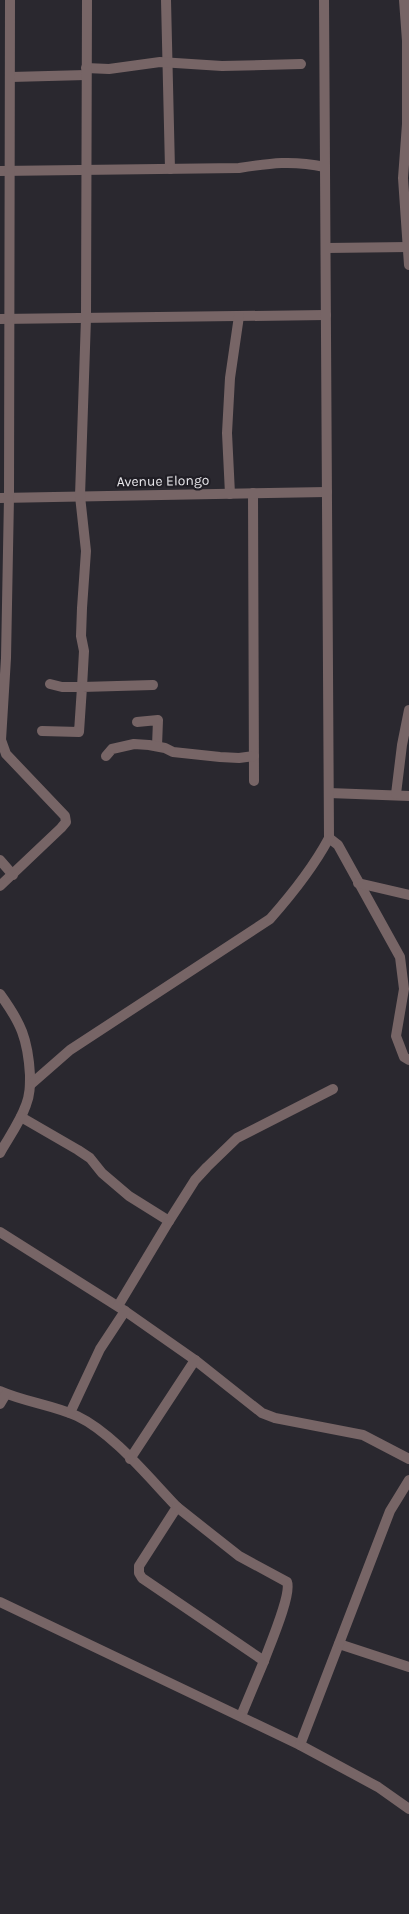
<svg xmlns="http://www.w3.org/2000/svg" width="409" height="1914" font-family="Karla,sans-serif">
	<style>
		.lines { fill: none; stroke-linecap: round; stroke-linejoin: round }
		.minor { stroke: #776566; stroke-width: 10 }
		.labels { text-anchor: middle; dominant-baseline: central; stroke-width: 4.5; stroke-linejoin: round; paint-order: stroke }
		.street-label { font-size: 14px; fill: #e7e6ea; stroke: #201e25 }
	</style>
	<rect width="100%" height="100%" fill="#2a282f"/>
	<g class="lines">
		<g class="minor">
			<polyline points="166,0 170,169"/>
			<polyline points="404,0 407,41 407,124 403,178 409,265"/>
			<polyline points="86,68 109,69 160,62 222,66 301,64"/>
			<polyline points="11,77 86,75"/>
			<path d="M0,171L239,168C271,163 292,160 325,167"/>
			<polyline points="326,248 409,247"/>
			<polyline points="0,319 326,315"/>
			<polyline points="253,493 254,781"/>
			<polyline points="230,494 227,433 230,378 239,316"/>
			<polyline points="0,498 327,492"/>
			<polyline points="50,684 62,687 82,687 84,651 81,636 82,608 86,551 80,496 86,318 87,0"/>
			<polyline points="137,722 158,720 157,746"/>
			<polyline points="42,731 79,732 82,687 153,685"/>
			<polyline points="106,756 112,749 134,744 149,745 165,748 173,752 220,757 239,758 254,756"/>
			<polyline points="329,793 409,796"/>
			<polyline points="396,794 402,745 409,710"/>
			<polyline points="329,838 338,845 400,957 404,989 396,1036 404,1057 409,1060"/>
			<polyline points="0,860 13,875"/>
			<polyline points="358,883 409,895"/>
			<polyline points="0,886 61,828 66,822 65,816 6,754 1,740 6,658 9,497 10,0"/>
			<path d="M0,994C21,1023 28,1039 30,1075C30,1086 30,1095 26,1105C20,1122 9,1137 0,1153"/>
			<path d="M30,1085L70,1050L270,919C293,893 313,868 329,838L324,0"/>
			<polyline points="21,1117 78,1150 90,1158 102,1173 129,1196 169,1221"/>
			<polyline points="0,1232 125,1311 195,1360 262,1413 275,1418 363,1435 409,1459"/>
			<polyline points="118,1306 169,1221 195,1180 207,1167 237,1138 333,1089"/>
			<path d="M0,1391C25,1402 53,1405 77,1416C113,1433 149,1478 177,1507L139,1566V1573L142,1578L264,1661L241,1716"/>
			<polyline points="0,1404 6,1394"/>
			<polyline points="70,1413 100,1349 125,1311"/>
			<polyline points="130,1459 195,1360"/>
			<path d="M177,1507L239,1556L287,1582C292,1594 269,1647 264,1661"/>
			<polyline points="0,1602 300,1745 378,1787 409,1809"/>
			<polyline points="339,1644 409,1667"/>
			<polyline points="300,1745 390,1511 409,1480"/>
		</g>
	</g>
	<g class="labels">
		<g class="street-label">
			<text transform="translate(163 481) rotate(-1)">Avenue Elongo</text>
		</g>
	</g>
</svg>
